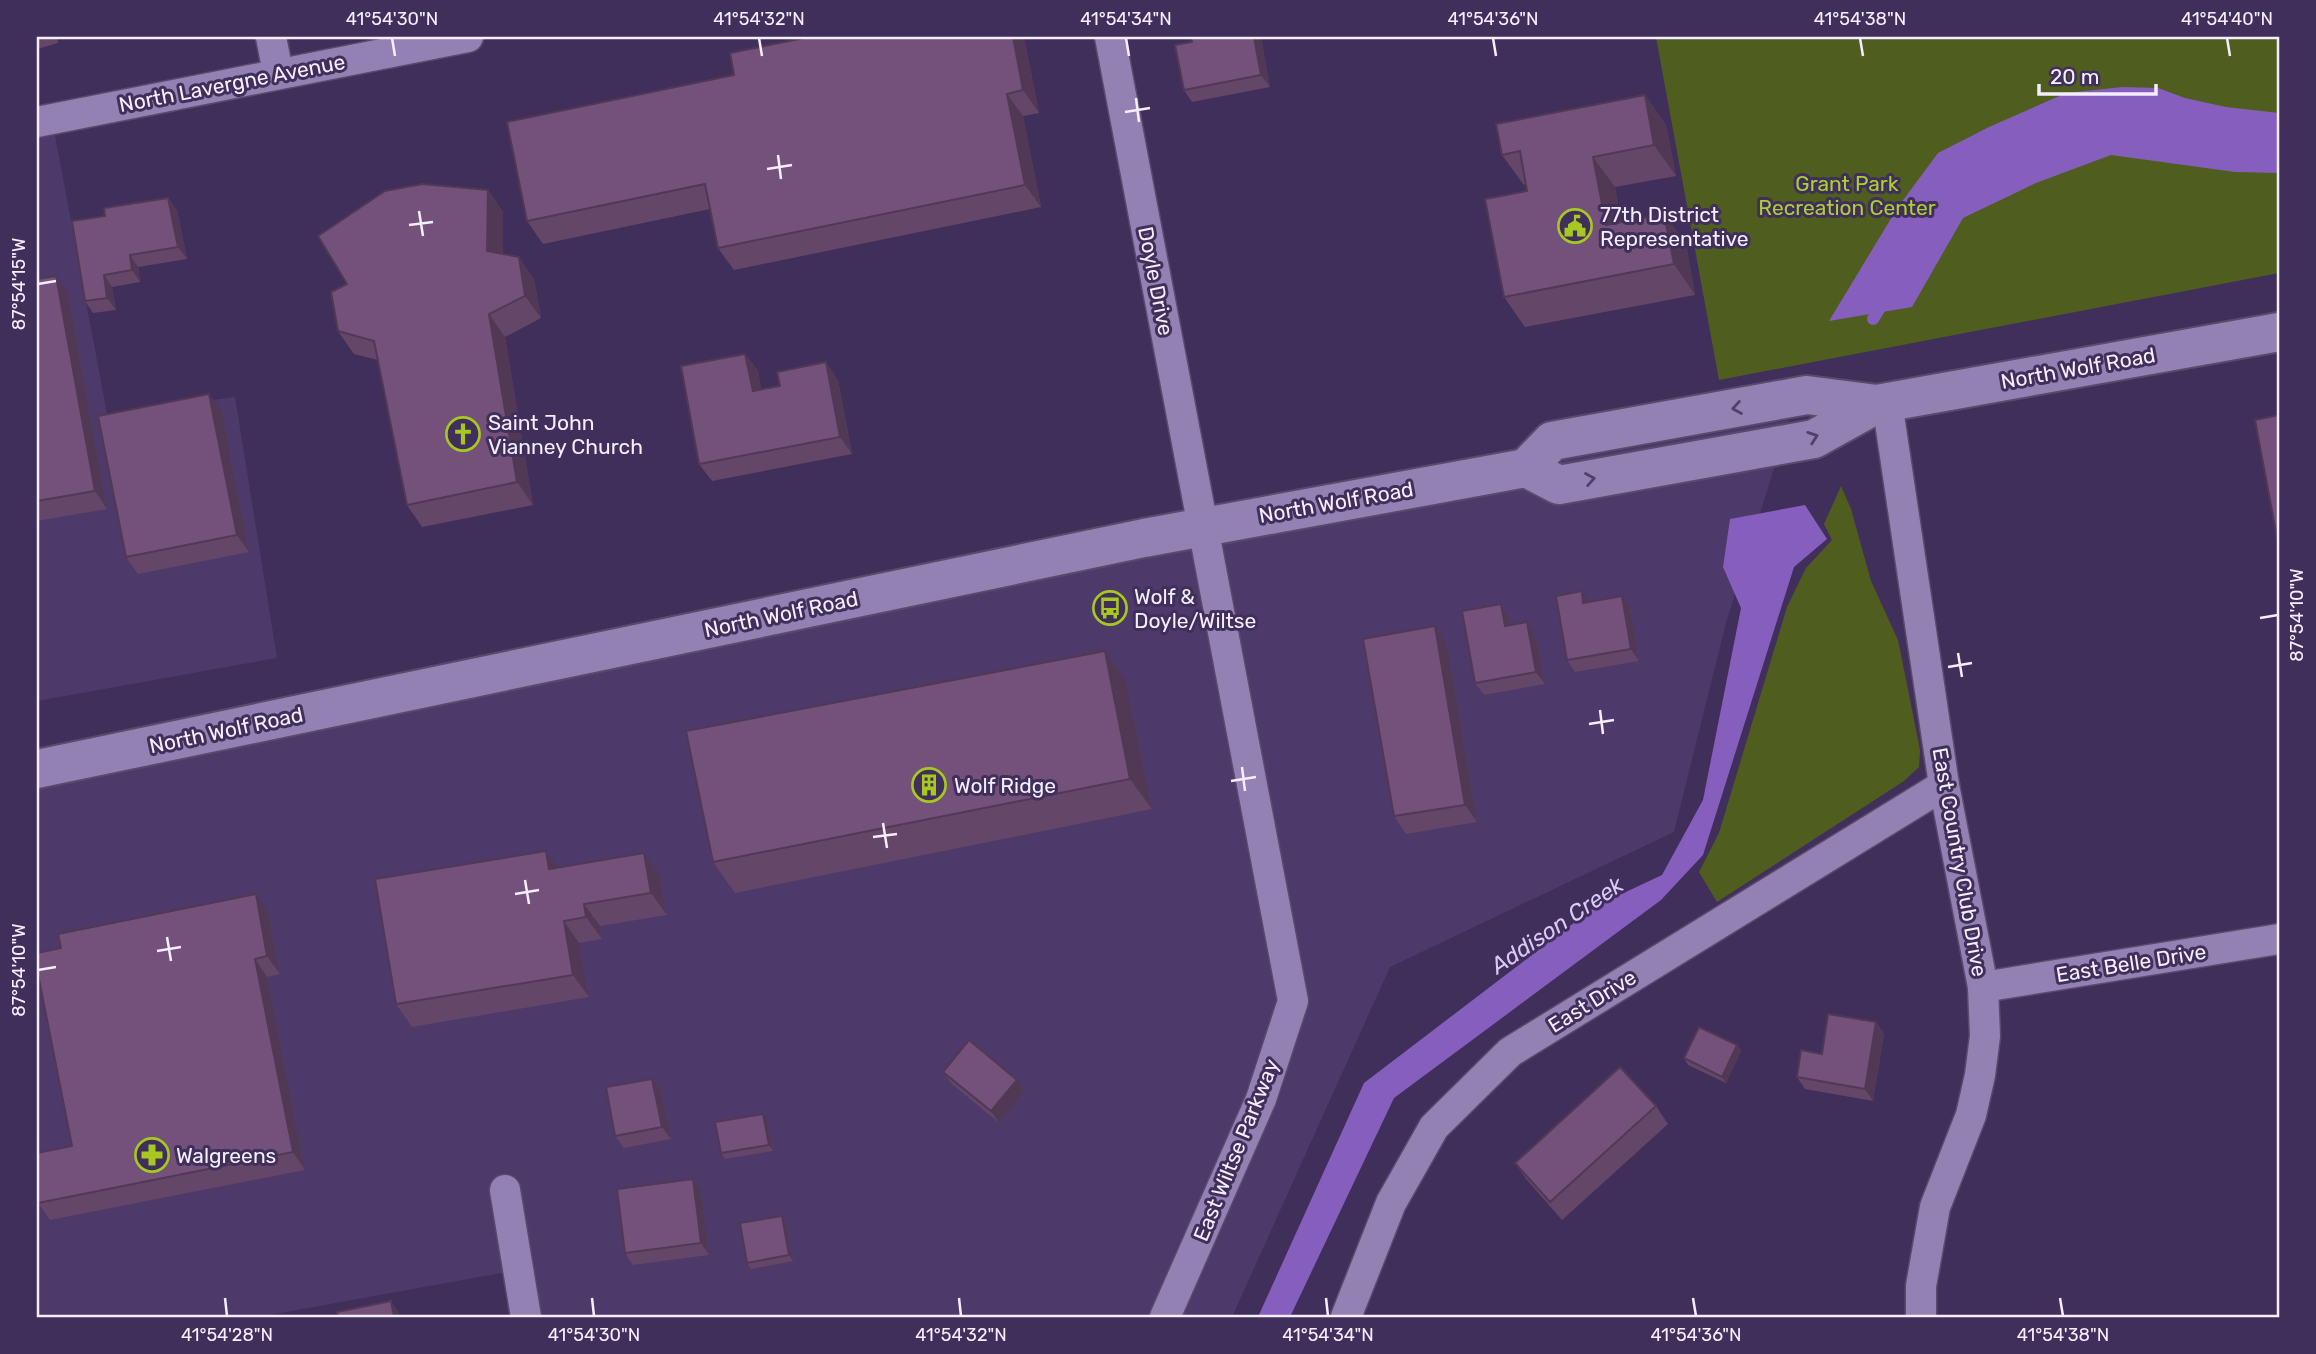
<svg xmlns="http://www.w3.org/2000/svg" width="2316" height="1354" font-family="Rubik,sans-serif">
	<style>
		.built { fill: #4d396a }
		.green { fill: #4f5e1e }
		.water { fill: #865ebd }
		.lines { fill: none; stroke-linecap: round; stroke-linejoin: round }
		.stream { stroke: #865ebd; stroke-width: 12 }
		.street-casing { stroke: #594a6d; stroke-width: 33 }
		.secondary-casing { stroke: #594a6d; stroke-width: 42 }
		.street { stroke: #9481b3; stroke-width: 30 }
		.secondary { stroke: #9481b3; stroke-width: 38 }
		.wall { fill: #644669 }
		.shaded-wall { fill: #513955 }
		.building { fill: #74517a; stroke: #513955; stroke-width: 2 }
		.oneway { stroke: #523f6d }
		.ticks { fill: none; stroke: #f3edfe; stroke-width: 2.5 }
		.labels { text-anchor: middle; dominant-baseline: central; stroke-width: 6; stroke-linejoin: round; paint-order: stroke }
		.street-label { font-size: 21px; fill: #f3edfe; stroke: #412f5b }
		.park-label { font-size: 21px; fill: #adcf35; stroke: #412f5b }
		.poi-label { font-size: 21px; fill: #f3edfe; stroke: #412f5b; text-anchor: start }
		.water-label { font-size: 23px; font-style: italic; fill: #dac8fa; stroke: #412f5b }
		.neatline { fill: none; stroke: #f3edfe; stroke-width: 2.5 }
		.ticks-label { font-size: 18px; text-anchor: middle; fill: #f3edfe }
	</style>
	<rect width="100%" height="100%" fill="#412f5b"/>
	<g class="built">
		<polygon points="52,119 107,414 235,397 277,658 37,701 37,122"/>
		<polygon points="1789,420 1726,623 1674,832 1390,967 1232,1317 526,1317 518,1270 258,1317 37,1317 37,759 1202,526"/>
	</g>
	<g class="green">
		<polygon points="1656,37 2279,37 2279,273 1719,380"/>
		<polygon points="1841,486 1851,509 1871,581 1898,640 1920,750 1919,767 1904,781 1717,902 1699,872 1719,833 1787,607 1806,568 1832,540 1824,524"/>
	</g>
	<g class="water">
		<polygon points="2123,87 2158,88 2185,98 2226,107 2279,113 2279,173 2235,172 2111,155 2036,183 1963,218 1912,307 1829,321 1898,207 1938,153 1989,127 2066,93"/>
		<polygon points="1805,505 1827,539 1794,567 1703,855 1661,900 1394,1098 1290,1317 1258,1317 1364,1083 1596,906 1662,875 1703,800 1741,608 1723,567 1730,519"/>
	</g>
	<g class="lines">
		<polyline class="stream" points="1873,319 1884,301"/>
		<g class="street-casing">
			<g id="street">
				<polyline points="271,37 278,73"/>
				<polyline points="1110,37 1293,1001 1261,1099 1165,1317"/>
				<polyline points="37,122 468,37"/>
				<polyline points="1887,402 1944,785 1983,987 1985,1036 1980,1075 1971,1115 1935,1207 1921,1286 1921,1317"/>
				<polyline points="1983,987 2279,939"/>
				<polyline points="505,1190 526,1317"/>
				<polyline points="1346,1317 1391,1203 1434,1127 1510,1052 1944,785"/>
			</g>
		</g>
		<g class="secondary-casing">
			<g id="secondary">
				<polyline points="1526,468 1559,485 1814,439 1877,404 2279,332"/>
				<polyline points="37,769 1144,538 1526,468 1552,441 1807,395 1877,404"/>
			</g>
		</g>
		<use href="#street" class="street"/>
		<use href="#secondary" class="secondary"/>
	</g>
	<g class="wall">
		<polygon points="37,37 57,37 58,43 37,49"/>
		<polygon points="809,37 1024,37 1039,113 1023,116 1041,207 734,270 718,248 710,209 543,244 527,221 734,75"/>
		<polygon points="1191,37 1261,37 1270,87 1192,102 1184,90 1192,42"/>
		<polygon points="1645,95 1666,125 1676,176 1615,187 1621,222 1664,214 1686,244 1695,295 1525,327 1504,297 1527,191 1526,184 1524,185 1502,155"/>
		<polygon points="488,190 503,212 503,254 534,279 541,318 505,337 533,505 422,527 407,505 378,360 354,354 338,331"/>
		<polygon points="168,198 177,210 187,259 138,267 140,282 112,287 116,310 93,313 85,301 105,216"/>
		<polygon points="37,279 68,293 107,509 37,521"/>
		<polygon points="745,354 758,371 761,390 838,380 852,454 712,481 699,464"/>
		<polygon points="222,411 249,552 138,574 126,557"/>
		<polygon points="1582,591 1589,602 1630,608 1639,661 1575,672 1567,660"/>
		<polygon points="1501,604 1509,616 1511,625 1535,634 1545,684 1484,695 1475,683"/>
		<polygon points="1435,626 1447,644 1477,822 1406,834 1394,816"/>
		<polygon points="1126,682 1152,809 735,893 713,862"/>
		<polygon points="546,851 557,867 660,876 667,915 600,926 602,939 579,943 589,997 412,1027 396,1004"/>
		<polygon points="268,912 280,974 267,977 305,1170 50,1220 38,1203 72,1146"/>
		<polygon points="1876,1022 1884,1034 1873,1101 1805,1089 1797,1077 1822,1054"/>
		<polygon points="1737,1045 1741,1051 1726,1083 1688,1065 1684,1058"/>
		<polygon points="943,1072 1017,1080 1025,1092 999,1123 952,1084"/>
		<polygon points="661,1091 671,1139 624,1148 615,1136"/>
		<polygon points="1656,1106 1668,1124 1562,1220 1527,1180 1515,1163"/>
		<polygon points="767,1120 773,1151 725,1159 721,1153"/>
		<polygon points="693,1179 701,1191 709,1255 633,1265 625,1253"/>
		<polygon points="782,1216 786,1222 793,1261 751,1269 747,1263"/>
	</g>
	<g class="shaded-wall">
		<polygon points="1013,37 1024,37 1039,113 1023,90"/>
		<polygon points="1254,37 1261,37 1270,87 1261,75"/>
		<polygon points="1007,94 1023,116 1041,207 1025,185"/>
		<polygon points="1645,95 1666,125 1676,176 1654,145"/>
		<polygon points="1593,157 1615,187 1627,255 1606,225"/>
		<polygon points="488,190 503,212 503,274 487,251"/>
		<polygon points="168,198 177,210 187,259 178,247"/>
		<polygon points="1664,214 1686,244 1695,295 1674,264"/>
		<polygon points="130,255 138,267 140,282 132,270"/>
		<polygon points="519,257 534,279 541,318 525,296"/>
		<polygon points="104,275 112,287 116,310 107,298"/>
		<polygon points="56,276 68,293 107,509 95,491"/>
		<polygon points="489,314 505,337 533,505 517,482"/>
		<polygon points="745,354 758,371 765,409 753,391"/>
		<polygon points="826,362 838,380 852,454 840,437"/>
		<polygon points="209,394 222,411 249,552 237,535"/>
		<polygon points="1582,591 1590,603 1583,603"/>
		<polygon points="1622,596 1630,608 1639,661 1631,649"/>
		<polygon points="1501,604 1509,616 1514,638 1505,626"/>
		<polygon points="1527,622 1535,634 1545,684 1536,672"/>
		<polygon points="1435,626 1447,644 1477,822 1465,805"/>
		<polygon points="1105,651 1126,682 1152,809 1130,779"/>
		<polygon points="546,851 562,873 549,869"/>
		<polygon points="644,853 660,876 667,915 651,893"/>
		<polygon points="256,894 268,912 280,974 267,956"/>
		<polygon points="584,904 600,926 602,939 586,917"/>
		<polygon points="564,921 579,943 589,997 573,975"/>
		<polygon points="255,959 267,977 305,1170 293,1152"/>
		<polygon points="1876,1022 1884,1034 1873,1101 1865,1089"/>
		<polygon points="1737,1045 1741,1051 1726,1083 1722,1077"/>
		<polygon points="652,1079 661,1091 671,1139 662,1127"/>
		<polygon points="1017,1080 1025,1092 999,1123 991,1111"/>
		<polygon points="763,1114 767,1120 773,1151 769,1145"/>
		<polygon points="693,1179 701,1191 709,1255 701,1243"/>
		<polygon points="782,1216 786,1222 793,1261 789,1255"/>
		<polygon points="391,1301 399,1313 400,1317 394,1317"/>
	</g>
	<g class="building">
		<polygon points="809,37 1013,37 1023,90 1007,94 1025,185 718,248 705,184 527,221 507,122 734,75 730,53"/>
		<polygon points="1191,37 1254,37 1261,75 1184,90 1175,45 1192,42"/>
		<polygon points="1645,95 1654,145 1593,157 1606,225 1664,214 1674,264 1504,297 1485,199 1527,191 1520,151 1502,155 1496,124"/>
		<polygon points="422,184 488,190 487,251 519,257 525,296 489,314 517,482 407,505 374,341 338,331 331,292 347,284 318,236 385,191"/>
		<polygon points="168,198 178,247 130,255 132,270 104,275 107,298 85,301 72,221 105,216 104,208"/>
		<polygon points="56,276 95,491 37,501 37,279"/>
		<polygon points="745,354 753,391 780,386 777,372 826,362 840,437 699,464 681,366"/>
		<polygon points="209,394 237,535 126,557 98,416"/>
		<polygon points="2279,415 2279,548 2255,420"/>
		<polygon points="1582,591 1583,603 1622,596 1631,649 1567,660 1556,596"/>
		<polygon points="1501,604 1505,626 1527,622 1536,672 1475,683 1462,611"/>
		<polygon points="1435,626 1465,805 1394,816 1363,639"/>
		<polygon points="1105,651 1130,779 713,862 686,731"/>
		<polygon points="546,851 549,869 644,853 651,893 584,904 586,917 564,921 573,975 396,1004 375,879"/>
		<polygon points="256,894 267,956 255,959 293,1152 38,1203 37,1153 72,1146 37,969 37,953 61,948 58,934"/>
		<polygon points="1828,1014 1876,1022 1865,1089 1797,1077 1801,1050 1822,1054"/>
		<polygon points="1699,1027 1737,1045 1722,1077 1684,1058"/>
		<polygon points="969,1040 1017,1080 991,1111 943,1072"/>
		<polygon points="1620,1067 1656,1106 1550,1202 1515,1163"/>
		<polygon points="652,1079 662,1127 615,1136 606,1087"/>
		<polygon points="763,1114 769,1145 721,1153 715,1122"/>
		<polygon points="693,1179 701,1243 625,1253 617,1189"/>
		<polygon points="782,1216 789,1255 747,1263 740,1223"/>
		<polygon points="391,1301 394,1317 338,1317 337,1312"/>
	</g>
	<defs><path id="oneway-chevron" d="M-2-3.5L2.5 0L-2 3.5" fill="none" stroke-width="1.6" stroke-linecap="round" stroke-linejoin="round" transform="scale(1.75)"/></defs>
	<g class="oneway">
		<use href="#oneway-chevron" transform="translate(1737 408) rotate(170)"/>
		<use href="#oneway-chevron" transform="translate(1813 437) rotate(-19)"/>
		<use href="#oneway-chevron" transform="translate(1590 479) rotate(-10)"/>
	</g>
	<path class="ticks" d="M392,38L395,56M759,38L762,56M1126,38L1129,56M1493,38L1496,56M1860,38L1863,56M2227,38L2230,56M1136,98L1139,122M1125,112L1150,108M778,155L781,179M767,169L792,165M419,211L423,236M409,225L433,222M38,284L56,281M2260,618L2278,615M1958,653L1962,677M1948,667L1972,663M1600,710L1603,734M1589,724L1614,720M1242,767L1245,791M1231,781L1256,777M883,823L887,848M873,837L897,834M525,880L529,904M515,894L539,890M167,937L171,961M157,951L181,947M38,970L56,967M225,1298L227,1316M592,1298L594,1316M959,1298L961,1316M1326,1298L1328,1316M1693,1298L1696,1316M2060,1298L2063,1316"/>
	<defs>
		<g id="civic-ring" transform="scale(1.75)"><circle r="9.5" fill="#412f5b" stroke="#a6c821" stroke-width="1.5"/><path d="M-.6-6.5H3V-4.5H.6V-3L4-1V1h2V6H-6V1h2V-1L-.6-3ZM-1.2 2.5V6h2.4V2.5Z" fill="#a6c821"/></g>
		<g id="church-ring" transform="scale(1.75)"><circle r="9.5" fill="#412f5b" stroke="#a6c821" stroke-width="1.5"/><path d="M-1.2-6h2.4v3.5h3.3v2.4h-3.3V6h-2.4V-.1h-3.3v-2.4h3.3Z" fill="#a6c821"/></g>
		<g id="bus-ring" transform="scale(1.75)"><circle r="9.5" fill="#412f5b" stroke="#a6c821" stroke-width="1.5"/><path d="M-5-6H5V4H4V6H2V4H-2V6H-4V4H-5ZM-3.5-4V0h7V-4ZM-3.5 1.2v1.5H-2V1.2ZM2 1.2v1.5H3.5V1.2Z" fill="#a6c821"/></g>
		<g id="building-ring" transform="scale(1.75)"><circle r="9.5" fill="#412f5b" stroke="#a6c821" stroke-width="1.5"/><path d="M-4-6H4V6H1V3H-1V6H-4ZM-2.5-4.3h1.7v1.8h-1.7ZM.8-4.3h1.7v1.8H.8ZM-2.5-1h1.7V.8h-1.7ZM.8-1h1.7V.8H.8Z" fill="#a6c821"/></g>
		<g id="pharmacy-ring" transform="scale(1.75)"><circle r="9.5" fill="#412f5b" stroke="#a6c821" stroke-width="1.5"/><path d="M-2-6h4v4h4v4h-4v4h-4v-4h-4v-4h4Z" fill="#a6c821"/></g>
	</defs>
	<g fill-rule="evenodd">
		<use href="#civic-ring" x="1575" y="226"/>
		<use href="#church-ring" x="463" y="434"/>
		<use href="#bus-ring" x="1110" y="608"/>
		<use href="#building-ring" x="929" y="785"/>
		<use href="#pharmacy-ring" x="152" y="1155"/>
	</g>
	<g class="labels">
		<g class="street-label">
			<text transform="translate(232 83) rotate(-11)">North Lavergne Avenue</text>
			<text transform="translate(1156 281) rotate(79)">Doyle Drive</text>
			<text transform="translate(2078 368) rotate(-10)">North Wolf Road</text>
			<text transform="translate(1336 502) rotate(-10)">North Wolf Road</text>
			<text transform="translate(781 614) rotate(-12)">North Wolf Road</text>
			<text transform="translate(226 730) rotate(-12)">North Wolf Road</text>
			<text transform="translate(1960 862) rotate(80)">East Country Club Drive</text>
			<text transform="translate(2131 963) rotate(-9)">East Belle Drive</text>
			<text transform="translate(1592 1001) rotate(-32)">East Drive</text>
			<text transform="translate(1236 1150) rotate(-68)">East Wiltse Parkway</text>
		</g>
		<g class="park-label">
			<text x="1847" y="183">Grant Park<tspan x="1847" dy="24">Recreation Center</tspan></text>
		</g>
		<g class="poi-label">
			<text x="1600" y="214">77th District<tspan x="1600" dy="24">Representative</tspan></text>
			<text x="488" y="422">Saint John<tspan x="488" dy="24">Vianney Church</tspan></text>
			<text x="1134" y="596">Wolf &amp;<tspan x="1134" dy="24">Doyle/Wiltse</tspan></text>
			<text x="954" y="785">Wolf Ridge</text>
			<text x="176" y="1155">Walgreens</text>
		</g>
		<g class="water-label">
			<text transform="translate(1557 925) rotate(-34)">Addison Creek</text>
		</g>
	</g>
	<rect width="2316" height="1354" fill="none" stroke="#412f5b" stroke-width="77"/>
	<path d="M2039 84v10h117v-10" fill="none" stroke="#f3edfe" stroke-width="3.5"/>
	<text x="2050" y="84" font-size="21" fill="#f3edfe" stroke="#412f5b" stroke-width="5" paint-order="stroke">20 m</text>
	<rect x="38" y="38" width="2240" height="1278" class="neatline"/>
	<g class="ticks-label">
		<text x="392" y="25">41°54'30"N</text>
		<text x="759" y="25">41°54'32"N</text>
		<text x="1126" y="25">41°54'34"N</text>
		<text x="1493" y="25">41°54'36"N</text>
		<text x="1860" y="25">41°54'38"N</text>
		<text x="2227" y="25">41°54'40"N</text>
		<text transform="translate(19 284) rotate(-90)" y="6">87°54'15"W</text>
		<text transform="translate(2297 615) rotate(-90)" y="6">87°54'10"W</text>
		<text transform="translate(19 970) rotate(-90)" y="6">87°54'10"W</text>
		<text x="227" y="1341">41°54'28"N</text>
		<text x="594" y="1341">41°54'30"N</text>
		<text x="961" y="1341">41°54'32"N</text>
		<text x="1328" y="1341">41°54'34"N</text>
		<text x="1696" y="1341">41°54'36"N</text>
		<text x="2063" y="1341">41°54'38"N</text>
	</g>
</svg>
